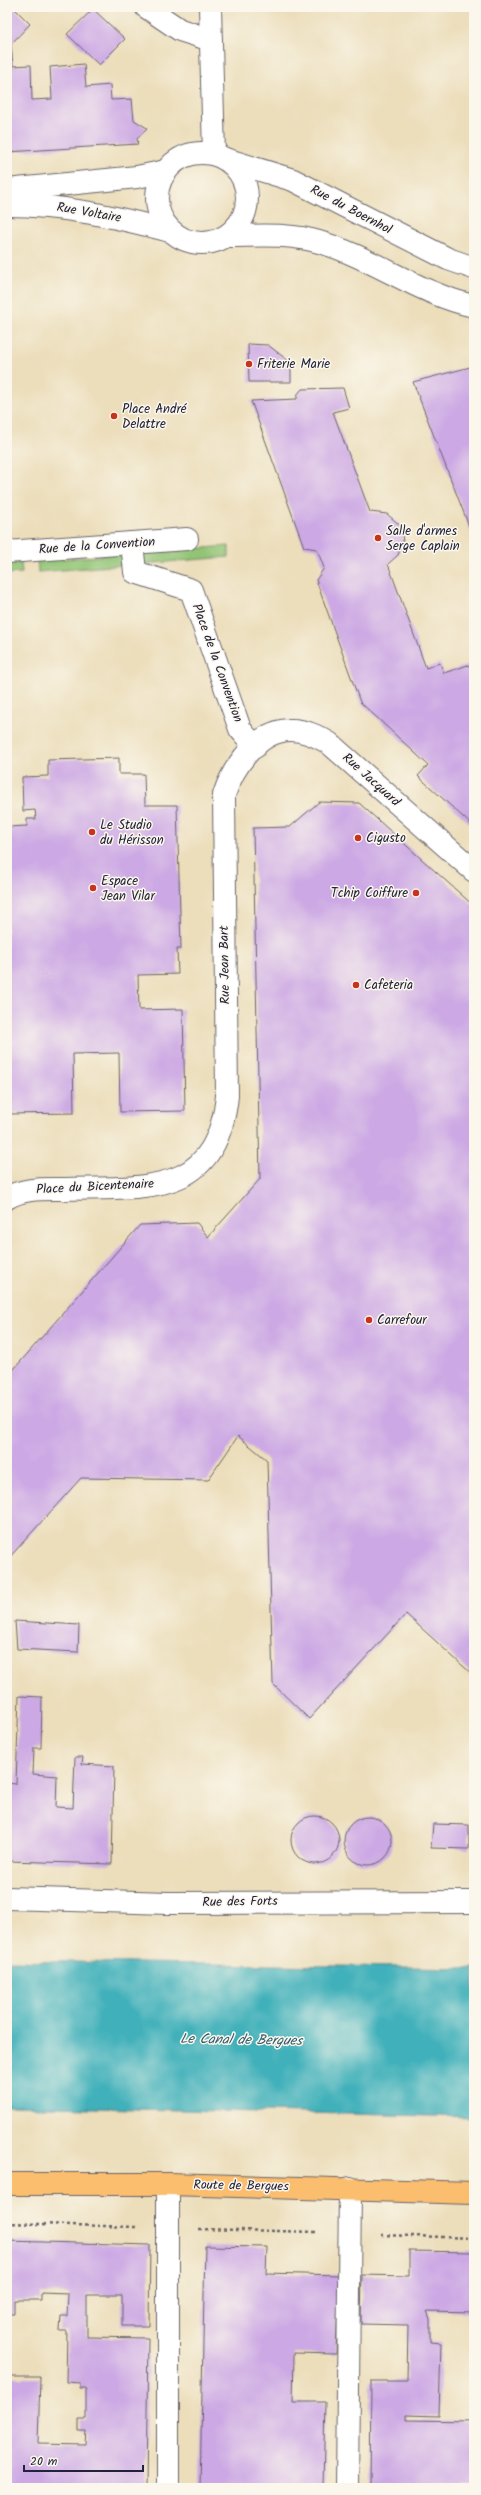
<svg xmlns="http://www.w3.org/2000/svg" width="481" height="2495" font-family="Kalam,sans-serif">
	<style>
		.green { fill: #92c475; stroke: #5a7358 }
		.water { fill: #40b0ba; stroke: #31697a }
		.building { fill: #cca8e4 }
		.lines { fill: none; stroke-linecap: round; stroke-linejoin: round }
		.minor-casing { stroke: #696468; stroke-width: 24 }
		.major-casing { stroke: #696468; stroke-width: 24 }
		.path { stroke: #696468; stroke-width: 2.5; stroke-dasharray: 3 3; stroke-linecap: butt }
		.minor { stroke: #fff; stroke-width: 22 }
		.major { stroke: #fbbd6e; stroke-width: 22 }
		.poi-dot { fill: #c8321e; stroke: #fbf7ec; stroke-width: 1.5 }
		.labels { text-anchor: middle; dominant-baseline: central; stroke-width: 3; stroke-linejoin: round; paint-order: stroke }
		.street-label { font-size: 13px; fill: #22223b; stroke: #fbf7ec }
		.poi-label { font-size: 13px; fill: #22223b; stroke: #fbf7ec; text-anchor: start }
		.water-label { font-size: 14px; font-style: italic; fill: #2e5b6e; stroke: #fbf7ec }
	</style>
	<rect width="100%" height="100%" fill="#fbf7ec"/>
	<filter id="ink" filterUnits="userSpaceOnUse"><feTurbulence type="fractalNoise" baseFrequency=".025" numOctaves="2"/><feDisplacementMap in="SourceGraphic" scale="8" xChannelSelector="R" yChannelSelector="G"/><feConvolveMatrix kernelMatrix="1 2 1 2 8 2 1 2 1" color-interpolation-filters="sRGB"/></filter>
	<filter id="wash" filterUnits="userSpaceOnUse"><feTurbulence type="fractalNoise" baseFrequency=".012" numOctaves="4" result="noise"/><feDisplacementMap in="SourceGraphic" scale="16" xChannelSelector="R" yChannelSelector="G"/><feGaussianBlur stdDeviation="0.9" result="paint"/><feColorMatrix in="noise" values="0 0 0 0 0 0 0 0 0 0 0 0 0 0 0 0 0 1.4 0 .05"/><feComposite in="paint" operator="in"/></filter>
	<g filter="url(#wash)">
		<rect width="100%" height="100%" fill="#ecdebb"/>
		<g class="green">
			<polygon points="229,546 229,557 141,564 140,553"/>
			<polygon points="123,554 123,565 38,572 37,561"/>
			<polygon points="21,562 22,573 7,574 7,563"/>
		</g>
		<polygon class="water" points="7,1961 474,1968 474,2117 7,2106"/>
		<g id="blocks">
			<g class="building">
				<polygon points="7,7 13,7 30,24 11,44 13,66 31,65 32,100 52,99 50,67 84,64 86,87 110,85 111,100 132,99 134,120 147,128 137,139 138,144 7,152"/>
				<polygon points="93,9 125,39 99,65 67,34"/>
				<polygon points="248,344 268,345 291,363 291,382 249,382"/>
				<polygon points="474,366 474,539 413,382"/>
				<polygon points="343,388 349,408 333,412 370,512 387,514 401,526 403,542 398,555 388,564 426,668 440,663 444,673 468,665 474,671 474,718 472,721 474,723 474,827 418,776 428,765 360,702 316,580 324,568 317,549 304,547 251,401 297,399 297,395 302,389"/>
				<polygon points="119,758 119,774 144,774 145,805 177,805 181,949 177,949 178,974 138,975 139,1010 183,1009 185,1111 120,1112 119,1053 73,1054 74,1113 7,1114 7,827 27,826 27,819 36,819 35,810 23,811 22,777 48,776 48,760"/>
				<polygon points="319,802 359,803 474,906 474,1676 406,1614 309,1719 273,1684 267,1460 238,1436 208,1480 81,1478 7,1560 7,1377 140,1225 197,1223 208,1237 260,1179 253,828 290,827"/>
				<polygon points="15,1621 79,1625 78,1652 17,1649"/>
				<polygon points="19,1696 42,1697 41,1748 34,1748 33,1774 57,1776 56,1807 73,1808 75,1757 83,1757 82,1764 114,1766 112,1864 7,1861 7,1783 16,1784"/>
				<circle cx="315" cy="1840" r="24"/>
				<circle cx="368" cy="1841" r="24"/>
				<polygon points="433,1824 469,1825 469,1849 431,1848"/>
				<polygon points="7,2241 150,2245 149,2326 122,2326 122,2295 87,2295 87,2337 148,2338 146,2488 7,2488 7,2377 40,2377 38,2443 85,2444 86,2431 79,2431 79,2419 86,2419 86,2388 80,2388 80,2383 66,2382 67,2331 60,2331 61,2316 67,2316 68,2294 41,2293 41,2300 14,2300 14,2314 7,2314"/>
				<polygon points="205,2246 267,2247 266,2273 339,2275 336,2354 294,2353 293,2402 325,2402 323,2488 200,2488"/>
				<polygon points="409,2251 474,2252 474,2312 427,2311 430,2319 430,2342 441,2343 439,2416 406,2415 406,2420 474,2421 474,2488 370,2488 371,2381 407,2381 408,2325 361,2324 362,2275 409,2276"/>
			</g>
		</g>
	</g>
	<g filter="url(#ink)">
		<use href="#blocks" fill-opacity="0" stroke="#696468" stroke-width="1"/>
		<g class="lines">
			<g class="minor-casing">
				<g id="minor">
					<polyline points="146,7 180,30 211,40"/>
					<polyline points="210,7 214,154"/>
					<circle cx="202" cy="198" r="45"/>
					<polyline points="225,159 293,180 448,259 474,268"/>
					<polyline points="7,190 137,177 166,171"/>
					<path d="M7,205C64,205 116,217 170,231"/>
					<path d="M228,236C258,236 290,233 319,242C373,257 418,294 474,306"/>
					<polyline points="132,543 135,572 191,590 240,729 255,747"/>
					<polyline points="7,552 187,539"/>
					<path d="M7,1198C23,1188 42,1189 60,1189C141,1186 216,1201 227,1096L224,795C233,767 258,730 291,730C305,730 317,736 329,743L474,871"/>
					<polyline points="7,1898 168,1903 474,1902"/>
					<polyline points="168,2488 168,2184"/>
					<polyline points="347,2488 350,2188"/>
				</g>
			</g>
			<g class="major-casing">
				<polyline id="major" points="7,2184 168,2184 474,2193"/>
			</g>
			<g class="path">
				<polyline points="7,2223 136,2227"/>
				<polyline points="199,2229 316,2232"/>
				<polyline points="381,2235 474,2238"/>
			</g>
			<use href="#minor" class="minor"/>
			<use href="#major" class="major"/>
		</g>
	</g>
	<g class="poi-dot">
		<circle cx="249" cy="364" r="4"/>
		<circle cx="114" cy="416" r="4"/>
		<circle cx="378" cy="538" r="4"/>
		<circle cx="92" cy="832" r="4"/>
		<circle cx="358" cy="838" r="4"/>
		<circle cx="93" cy="888" r="4"/>
		<circle cx="416" cy="893" r="4"/>
		<circle cx="356" cy="985" r="4"/>
		<circle cx="369" cy="1320" r="4"/>
	</g>
	<g class="labels">
		<g class="street-label">
			<text transform="translate(351 210) rotate(28)">Rue du Boernhol</text>
			<text transform="translate(89 213) rotate(10)">Rue Voltaire</text>
			<text transform="translate(97 546) rotate(-4)">Rue de la Convention</text>
			<text transform="translate(217 663) rotate(70)">Place de la Convention</text>
			<text transform="translate(371 780) rotate(42)">Rue Jacquard</text>
			<text transform="translate(225 965) rotate(-91)">Rue Jean Bart</text>
			<text transform="translate(95 1187) rotate(-3)">Place du Bicentenaire</text>
			<text transform="translate(240 1902) rotate(-1)">Rue des Forts</text>
			<text transform="translate(241 2186) rotate(1)">Route de Bergues</text>
		</g>
		<g class="poi-label">
			<text x="257" y="364">Friterie Marie</text>
			<text x="122" y="409">Place André<tspan x="122" dy="15">Delattre</tspan></text>
			<text x="386" y="531">Salle d'armes<tspan x="386" dy="15">Serge Caplain</tspan></text>
			<text x="100" y="825">Le Studio<tspan x="100" dy="15">du Hérisson</tspan></text>
			<text x="366" y="838">Cigusto</text>
			<text x="101" y="881">Espace<tspan x="101" dy="15">Jean Vilar</tspan></text>
			<text x="408" y="893" text-anchor="end">Tchip Coiffure</text>
			<text x="364" y="985">Cafeteria</text>
			<text x="377" y="1320">Carrefour</text>
		</g>
		<g class="water-label">
			<text transform="translate(241 2040) rotate(1)">Le Canal de Bergues</text>
		</g>
	</g>
	<rect width="481" height="2495" fill="none" stroke="#fbf7ec" stroke-width="24"/>
	<path d="M24 2465v6h119v-6" fill="none" stroke="#22223b" stroke-width="2"/>
	<text x="30" y="2465" font-size="12" fill="#22223b" stroke="#fbf7ec" stroke-width="3" paint-order="stroke">20 m</text>
</svg>
